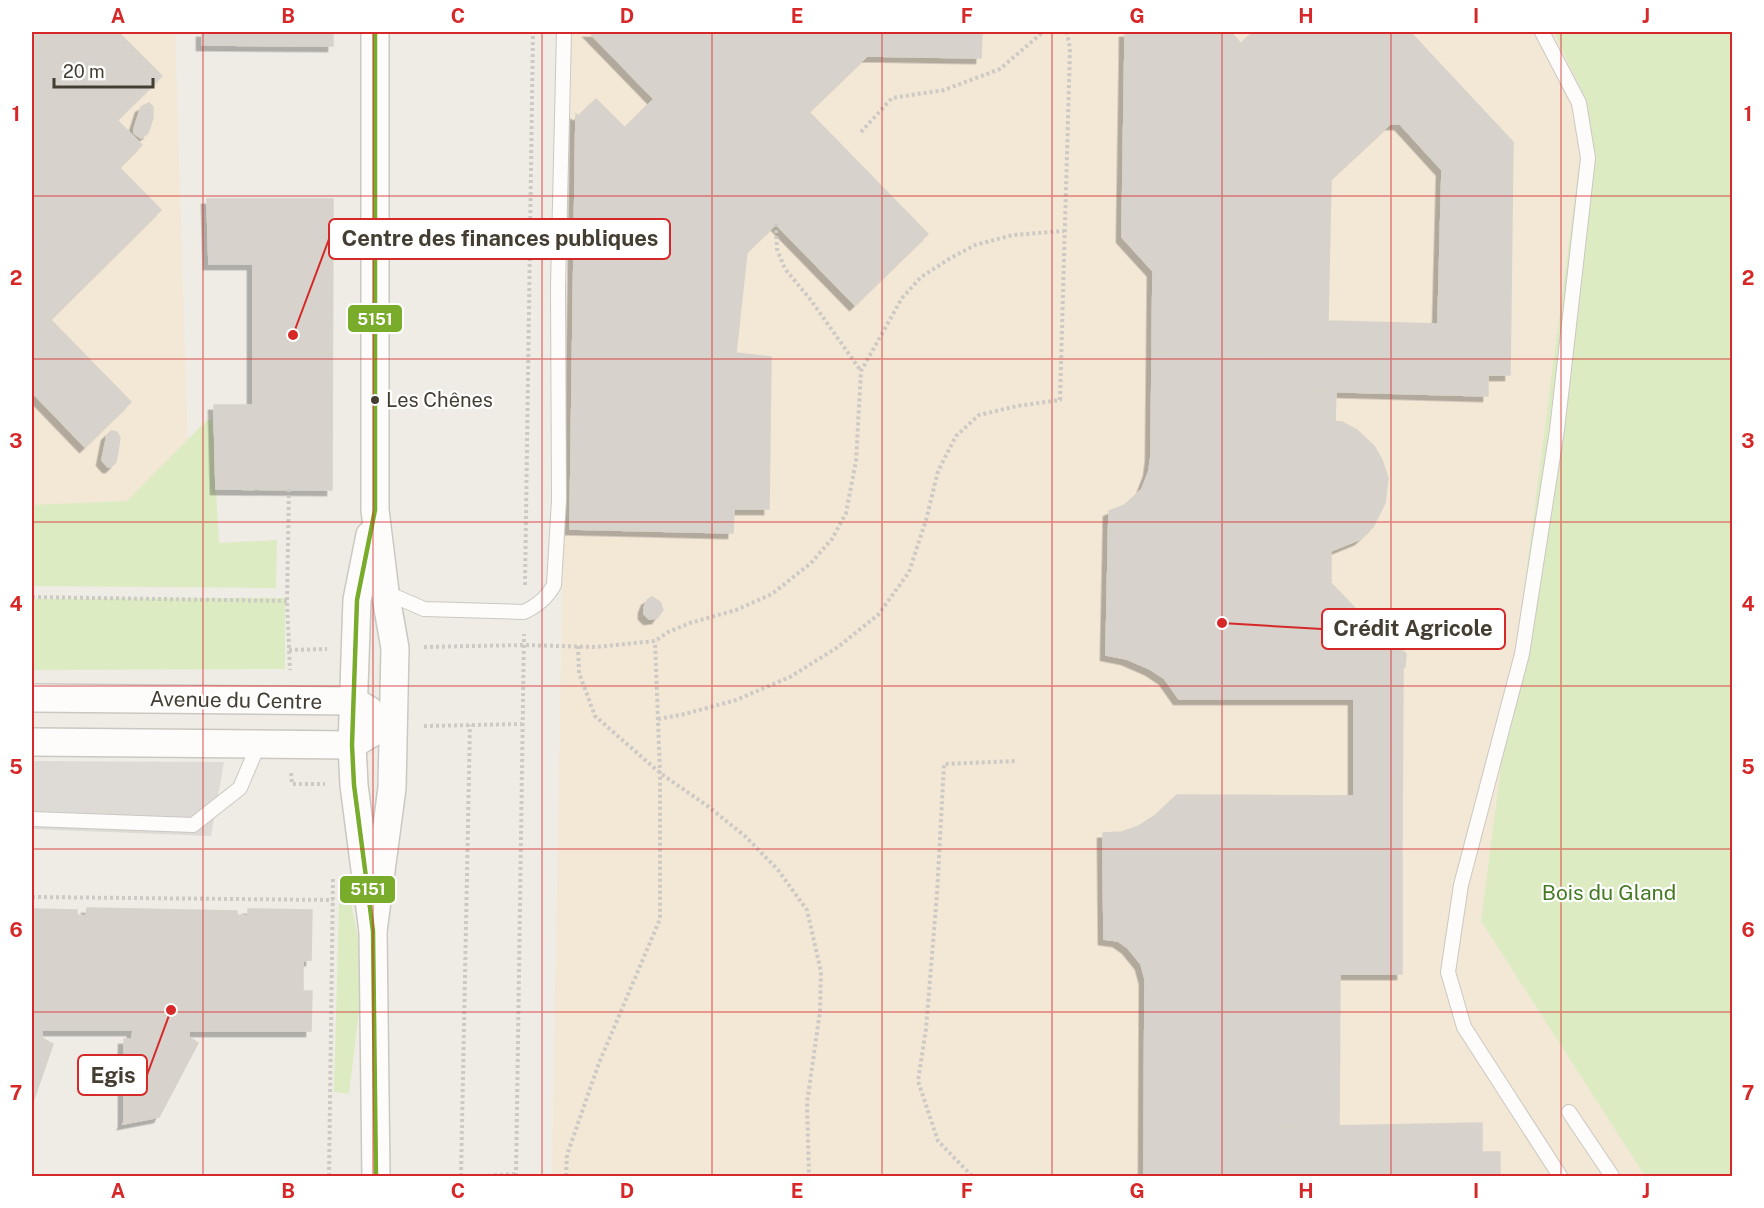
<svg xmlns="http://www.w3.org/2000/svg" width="1764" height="1208" font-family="'Public Sans',sans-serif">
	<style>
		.commercial { fill: #f3e7d6 }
		.green { fill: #dcebc2 }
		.parking { fill: #dedbd6 }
		.building { fill: #d7d3cc; stroke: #d7d3cb; stroke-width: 1.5; fill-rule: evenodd; filter: url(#shadow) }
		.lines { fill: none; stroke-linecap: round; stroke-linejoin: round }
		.service-casing { stroke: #cbc8c1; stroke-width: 16 }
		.minor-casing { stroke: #cbc8c1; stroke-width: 30 }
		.path { stroke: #cdcac5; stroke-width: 4; stroke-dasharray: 3 3; stroke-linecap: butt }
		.service { stroke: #fdfcfb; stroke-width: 14 }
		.minor { stroke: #fdfcfb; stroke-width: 27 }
		.bus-1-casing { stroke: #fff; stroke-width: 9 }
		.bus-1 { stroke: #79ac2b; stroke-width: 4.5 }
		.grid { fill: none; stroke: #d62828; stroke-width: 1.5; stroke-opacity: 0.55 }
		.bus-dot { fill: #443d32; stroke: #fff; stroke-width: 2 }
		.labels { text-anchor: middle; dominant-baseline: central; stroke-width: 4.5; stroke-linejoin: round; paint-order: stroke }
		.bus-label { font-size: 20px; fill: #443d32; stroke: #fff; text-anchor: start }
		.street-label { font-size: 21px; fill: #443d32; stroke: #fff }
		.park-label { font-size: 21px; fill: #447a21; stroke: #fff }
		.leader { fill: none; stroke: #d62828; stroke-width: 2 }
		.callout-dot { fill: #d62828; stroke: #fff; stroke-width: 2 }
		.callout { fill: #fff; stroke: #d62828; stroke-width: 2 }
		.callout-label { font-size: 22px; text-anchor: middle; font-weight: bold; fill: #443d32 }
		.line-badge { stroke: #fff; stroke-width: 2 }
		.badge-label { font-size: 16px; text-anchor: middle; font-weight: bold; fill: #fff }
		.neatline { fill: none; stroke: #d62828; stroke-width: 2 }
		.grid-label { font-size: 20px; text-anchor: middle; font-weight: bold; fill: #d62828 }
	</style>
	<defs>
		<filter id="shadow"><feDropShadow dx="-5.5" dy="5.5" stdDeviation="0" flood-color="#0004"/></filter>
	</defs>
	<rect width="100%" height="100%" fill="#efece5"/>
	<g class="commercial">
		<polygon points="32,32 175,32 192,578 32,578"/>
		<polygon points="572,32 1554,32 1587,101 1481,921 1645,1176 552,1176"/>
	</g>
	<g class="green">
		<polygon points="1554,32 1732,32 1732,1176 1645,1176 1481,921 1587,102"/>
		<polygon points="207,420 212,420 219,543 277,540 276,588 32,586 32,505 127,501"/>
		<polygon points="285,598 285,669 32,670 32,599"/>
		<polygon points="339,904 351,904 363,958 361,995 349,1094 334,1092"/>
	</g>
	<polygon class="parking" points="32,761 224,762 211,836 32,829"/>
	<g class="building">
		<polygon points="34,32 118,32 162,76 117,120 45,48 47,46"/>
		<polygon points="202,32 333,32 333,46 202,45"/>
		<polygon points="589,32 982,32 981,58 867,56 809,112 928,234 855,305 776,224 747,252 736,353 771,357 769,509 734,509 733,533 570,529 576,114 579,116 596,99 625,128 654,99"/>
		<path d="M1125,32H1231L1241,44L1253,32H1410L1513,142L1510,375H1488V396L1277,390V369H1260L1264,190L1252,178L1278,152L1259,131L1232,157L1125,44ZM1390,124H1400L1442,170L1438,324L1328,321L1331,179Z"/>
		<polygon points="36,34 47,46 32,61 32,38"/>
		<polygon points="1125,44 1232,157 1259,131 1278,152 1252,178 1264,190 1260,369 1277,369 1277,390 1312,391 1310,420 1291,428 1278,436 1265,453 1257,470 1258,474 1235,473 1235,495 1265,497 1275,515 1282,524 1296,535 1307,541 1308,592 1377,667 1377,842 1231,843 1231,883 1191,884 1190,974 1199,974 1200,982 1206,994 1212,999 1231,1005 1231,1016 1318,1015 1317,1126 1278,1127 1278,1145 1252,1145 1252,1176 1144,1176 1145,979 1141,964 1128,948 1118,941 1104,939 1103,833 1122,832 1139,826 1156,815 1177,795 1354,796 1354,699 1179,699 1165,679 1150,669 1127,659 1106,655 1109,511 1125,505 1142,489 1149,471 1151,456 1153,271 1122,237"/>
		<polygon points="45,48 142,145 119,168 116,164 32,247 32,61"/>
		<polygon points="149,103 153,107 153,118 148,133 141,138 134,133 134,129 141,107"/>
		<polygon points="116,164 161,210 32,338 32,247"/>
		<polygon points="207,199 333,199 332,490 216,489 214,405 253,405 253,264 209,264"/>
		<polygon points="51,320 131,402 85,447 32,392 32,338"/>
		<polygon points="1312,391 1336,392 1335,421 1310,420"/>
		<polygon points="1311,420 1342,422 1357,430 1374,446 1382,460 1388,478 1385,503 1373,527 1360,539 1331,551 1296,535 1282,524 1269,504 1257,470 1265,453 1278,436 1296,425"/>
		<polygon points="111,431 117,432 120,438 116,462 111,467 108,467 102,460 107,435"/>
		<polygon points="1235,473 1258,474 1265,497 1235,495"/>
		<polygon points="1307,541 1331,551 1331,583 1395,650 1399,647 1406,654 1405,667 1377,667 1308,592"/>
		<polygon points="652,597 660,602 663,610 657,618 649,619 644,614 644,608 647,600"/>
		<polygon points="1377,667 1403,667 1402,848 1377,842"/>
		<polygon points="1378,842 1402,848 1402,974 1318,974 1318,1015 1231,1016 1231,1005 1212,999 1206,994 1200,982 1199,974 1190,974 1191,884 1231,883 1231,843"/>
		<polygon points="87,908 237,911 237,915 248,916 248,909 312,910 311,960 303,961 303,991 312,991 311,1031 189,1031 189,1037 198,1043 159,1117 123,1124 124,1122 132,1120 133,1113 124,1113 124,1039 132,1039 133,1030 42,1030 42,1038 53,1044 32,1105 32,909 77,910 77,915 86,916"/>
		<polygon points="1318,974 1340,974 1339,1127 1317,1126"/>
		<polygon points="124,1113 133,1113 132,1120 124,1122"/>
		<polygon points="1482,1123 1482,1152 1500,1152 1500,1176 1252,1176 1252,1145 1278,1145 1278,1127"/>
	</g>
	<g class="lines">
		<g class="service-casing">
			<g id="service">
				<polyline points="1542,32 1579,103 1588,158 1557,430 1522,654 1461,885 1448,972 1464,1027 1560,1176"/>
				<path d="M385,592L424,609L524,612C537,606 547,598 554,585L559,500L558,288L564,32"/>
				<polyline points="32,819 193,825 240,788 259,743"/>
				<polyline points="1569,1112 1612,1176"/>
			</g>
		</g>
		<g class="minor-casing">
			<g id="minor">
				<polyline points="370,535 357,600 352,745 354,785 373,931 376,1176"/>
				<polyline points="32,698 353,701 369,710"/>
				<polyline points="32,742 352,745 392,721"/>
				<polyline points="373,931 392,788 395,648 385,592 375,510 375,32"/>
			</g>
		</g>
		<g class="path">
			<polyline points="861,132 892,98 944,90 1000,69 1043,32"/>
			<polyline points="776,224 777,249 785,269 810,299 861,371"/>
			<polyline points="289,489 287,601 290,670"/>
			<polyline points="525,585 533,32"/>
			<polyline points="32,597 287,601"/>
			<polyline points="578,646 579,673 595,716 660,773 709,807 746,837 778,870 807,910 821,972 820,1011 807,1103 809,1176"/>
			<polyline points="424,647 524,645 596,647 655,641 668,632 690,623 736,610 772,594 811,563 832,539 846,513 856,461 861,371 902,298 921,277 949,259 975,245 1013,235 1064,231"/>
			<polyline points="289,650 327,649"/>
			<polyline points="658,719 685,714 736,700 790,677 838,647 878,615 909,572 926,520 938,471 956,436 979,415 1017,406 1060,400 1070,49 1067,32"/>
			<polyline points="424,726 522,724"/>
			<polyline points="291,773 292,784 325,784"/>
			<polyline points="32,897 333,900"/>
			<polyline points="329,1176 333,879"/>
			<polyline points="461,1176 470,725"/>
			<polyline points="482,1176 516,1174"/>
			<polyline points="516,1176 524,634"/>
			<polyline points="566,1176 567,1155 599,1063 660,919 660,773 655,641"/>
			<polyline points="972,1176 938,1141 918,1081 926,1029 937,894 944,764 1015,761"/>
		</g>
		<use href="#service" class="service"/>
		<use href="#minor" class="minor"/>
		<g class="bus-1-casing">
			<polyline id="bus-1" points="375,32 375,510 357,600 352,745 354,785 373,931 376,1176"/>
		</g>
		<use href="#bus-1" class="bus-1"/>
	</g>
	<path class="grid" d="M203,32V1176M373,32V1176M542,32V1176M712,32V1176M882,32V1176M1052,32V1176M1222,32V1176M1391,32V1176M1561,32V1176M32,196H1732M32,359H1732M32,522H1732M32,686H1732M32,849H1732M32,1012H1732"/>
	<circle class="bus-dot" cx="375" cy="400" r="5"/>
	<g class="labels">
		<g class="bus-label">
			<text x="386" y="400">Les Chênes</text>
		</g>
		<g class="street-label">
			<text transform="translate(236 700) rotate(1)">Avenue du Centre</text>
		</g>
		<g class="park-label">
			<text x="1609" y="892">Bois du Gland</text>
		</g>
	</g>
	<path class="leader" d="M293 335L329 239M1222 623L1322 629M171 1010L147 1075"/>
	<g class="callout-dot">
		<circle cx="293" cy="335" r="6"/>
		<circle cx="1222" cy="623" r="6"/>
		<circle cx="171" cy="1010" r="6"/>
	</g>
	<g class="callout">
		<rect x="329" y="219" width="341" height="40" rx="6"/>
		<rect x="1322" y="609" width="183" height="40" rx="6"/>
		<rect x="78" y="1055" width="69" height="40" rx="6"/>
	</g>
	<g class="callout-label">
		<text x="500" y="246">Centre des finances publiques</text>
		<text x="1413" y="636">Crédit Agricole</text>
		<text x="113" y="1083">Egis</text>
	</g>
	<g class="line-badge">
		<rect x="347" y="304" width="56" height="29" rx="6" fill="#79ac2b"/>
		<rect x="339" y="875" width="57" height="29" rx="6" fill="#79ac2b"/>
	</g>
	<g class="badge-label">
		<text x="375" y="325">5151</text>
		<text x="368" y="895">5151</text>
	</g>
	<rect width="1764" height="1208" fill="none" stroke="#ffffff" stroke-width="66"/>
	<path d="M54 78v9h99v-9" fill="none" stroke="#443d32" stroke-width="3"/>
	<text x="63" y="78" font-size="18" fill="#443d32" stroke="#ffffff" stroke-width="4.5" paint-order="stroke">20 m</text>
	<rect x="33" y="33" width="1698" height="1142" class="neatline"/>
	<g class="grid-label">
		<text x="118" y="23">A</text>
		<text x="288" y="23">B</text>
		<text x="458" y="23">C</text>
		<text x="627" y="23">D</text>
		<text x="797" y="23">E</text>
		<text x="967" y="23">F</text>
		<text x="1137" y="23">G</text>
		<text x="1306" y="23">H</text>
		<text x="1476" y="23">I</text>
		<text x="1646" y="23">J</text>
		<text x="16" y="121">1</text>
		<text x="1748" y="121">1</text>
		<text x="16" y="285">2</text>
		<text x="1748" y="285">2</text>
		<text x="16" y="448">3</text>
		<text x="1748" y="448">3</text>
		<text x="16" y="611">4</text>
		<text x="1748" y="611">4</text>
		<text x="16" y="774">5</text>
		<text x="1748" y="774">5</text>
		<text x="16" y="937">6</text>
		<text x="1748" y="937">6</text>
		<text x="16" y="1100">7</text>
		<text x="1748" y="1100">7</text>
		<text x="118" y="1198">A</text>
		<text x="288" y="1198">B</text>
		<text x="458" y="1198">C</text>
		<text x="627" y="1198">D</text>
		<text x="797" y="1198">E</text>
		<text x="967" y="1198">F</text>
		<text x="1137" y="1198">G</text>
		<text x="1306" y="1198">H</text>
		<text x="1476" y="1198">I</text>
		<text x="1646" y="1198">J</text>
	</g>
</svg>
